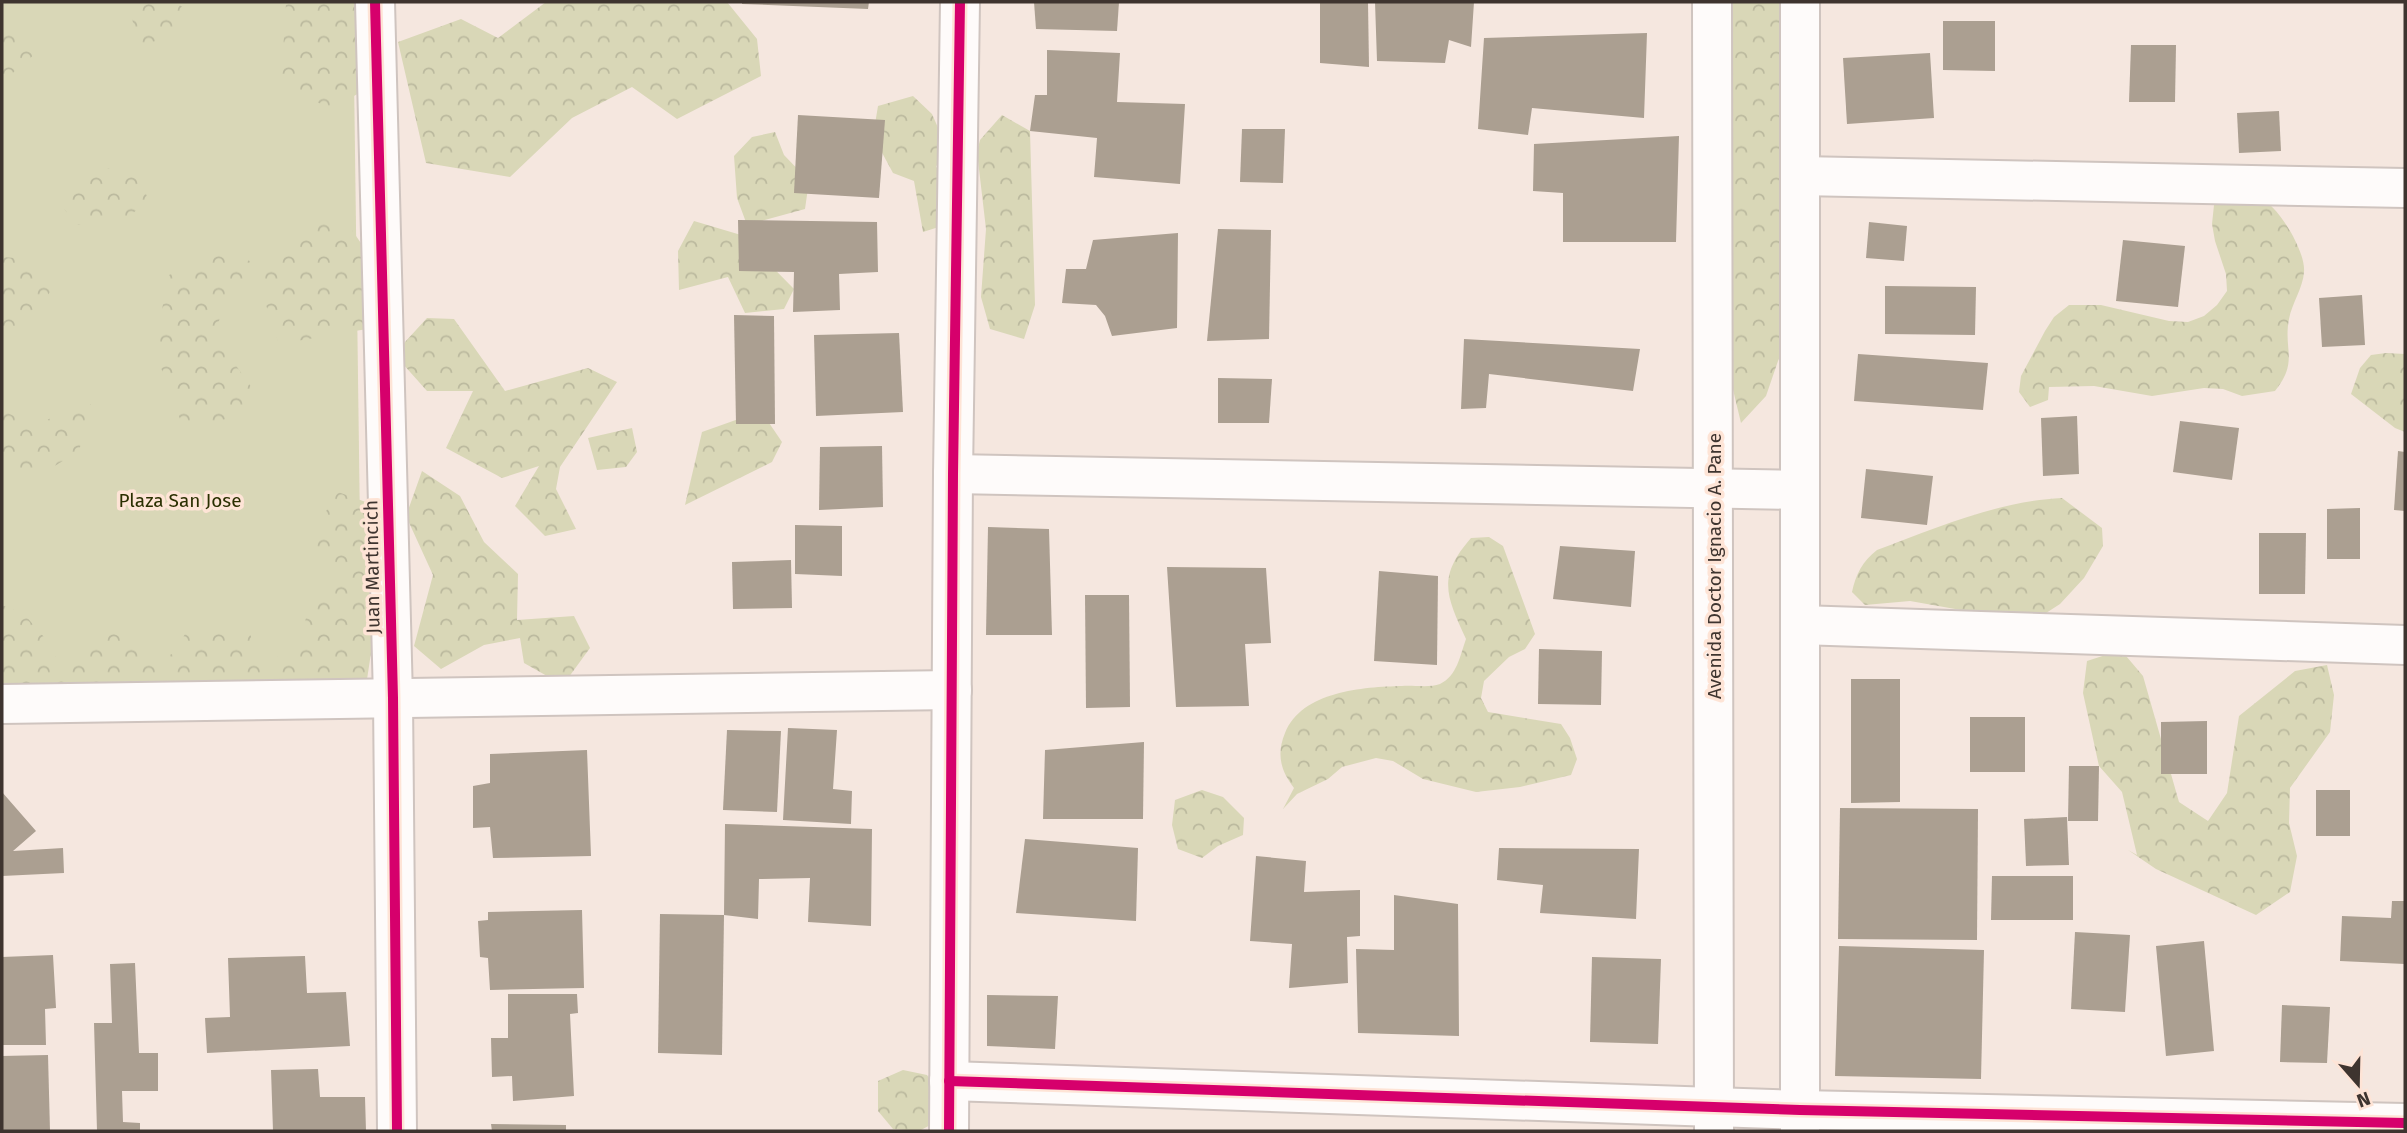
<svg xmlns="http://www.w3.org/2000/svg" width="2407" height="1133" font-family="'Fira Sans',sans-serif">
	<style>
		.green { fill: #d9d7b7 }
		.forest { fill: url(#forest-crowns) }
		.building { fill: #ab9f91 }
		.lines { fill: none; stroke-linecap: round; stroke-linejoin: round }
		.minor-casing { stroke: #cfc4bf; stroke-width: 42 }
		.minor { stroke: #fefbfa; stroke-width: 38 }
		.cycleway-casing { stroke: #fee4d6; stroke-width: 15 }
		.cycleway { stroke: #d6006c; stroke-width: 10 }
		.labels { text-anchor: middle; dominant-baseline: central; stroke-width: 7; stroke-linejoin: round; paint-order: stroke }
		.park-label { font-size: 19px; fill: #2a2f00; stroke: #fee4d6 }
		.street-label { font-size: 19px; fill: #3e342f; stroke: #fee4d6 }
	</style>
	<defs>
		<pattern id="forest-crowns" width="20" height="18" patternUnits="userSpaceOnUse" patternTransform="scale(1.75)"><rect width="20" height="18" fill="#d9d7b7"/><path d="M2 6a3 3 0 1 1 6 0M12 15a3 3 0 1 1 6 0" fill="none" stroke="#bbb99e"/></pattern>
	</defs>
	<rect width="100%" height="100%" fill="#f5e7df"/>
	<polygon class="green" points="2,2 353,2 362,676 2,681"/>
	<g class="forest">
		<polygon points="137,2 175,2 184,8 167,39 140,44 129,10"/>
		<polygon points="284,2 381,2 368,88 331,109 281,84 286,3"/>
		<polygon points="546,2 727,2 757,39 761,76 677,119 632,87 572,118 510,177 426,163 398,42 461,19 498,38"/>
		<polygon points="1729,2 1798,2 1793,327 1778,361 1766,396 1741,423 1724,352"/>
		<polygon points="2,24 35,54 2,82"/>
		<polygon points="913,96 932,114 946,146 936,167 965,182 967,218 923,232 914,181 893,173 873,136 878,106"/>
		<polygon points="1002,115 1030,131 1035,305 1024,339 990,329 981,297 986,229 977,152 980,140"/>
		<polygon points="775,132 784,155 809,181 805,209 747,225 737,198 734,156 752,137"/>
		<polygon points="92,165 138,174 148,199 128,218 78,225 64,209"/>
		<path d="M2225,191C2235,193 2247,193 2257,196C2277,203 2306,251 2304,272C2303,288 2292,303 2289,319C2283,350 2299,361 2275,391L2242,396L2223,389L2204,388L2152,396L2094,386L2049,387L2048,400L2030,407L2019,392L2021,376L2045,331L2054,317L2069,305H2101L2169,321L2188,322L2204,316L2217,305L2227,291L2226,274L2215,241L2212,224L2214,205Z"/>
		<polygon points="341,214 367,252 367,329 279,344 257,278 230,298 213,333 254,391 237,417 183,427 154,349 169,275 222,253 260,264 305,231"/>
		<polygon points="694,221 741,235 794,289 784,309 745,313 728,277 679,290 678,251"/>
		<polygon points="2,257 16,258 56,283 40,307 2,341"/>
		<polygon points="427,318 454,319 505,391 588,368 617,382 560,467 556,489 576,529 545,536 515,506 539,466 502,478 446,448 473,391 427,391 394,354"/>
		<polygon points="2386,353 2405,354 2405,432 2395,428 2351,394 2360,368 2371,355"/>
		<polygon points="91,404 79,451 37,477 2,467 2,410 32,425"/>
		<polygon points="761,411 782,442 772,462 685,505 702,432"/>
		<polygon points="632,428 637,452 626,467 597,470 588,438"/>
		<polygon points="422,471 460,496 484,542 518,574 517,620 574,616 590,648 563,685 524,663 520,638 484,645 441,669 414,646 433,575 406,516"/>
		<polygon points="338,492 374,505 376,620 366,686 2,690 2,605 24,614 50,644 65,680 87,641 103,629 143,646 148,665 172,654 189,628 249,629 258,664 298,649 309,606 344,582 305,545"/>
		<path d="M2062,498L2102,528L2103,546L2084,578L2060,604L2043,615L2006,618L1910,601L1865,605L1852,592C1856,574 1862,562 1877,550C1936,528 1998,501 2062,498Z"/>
		<path d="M1489,537L1503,546L1535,634L1525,649L1509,657L1484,681L1481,698L1488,712L1561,724L1570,738L1577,759L1571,775L1520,787L1476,792L1423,779L1393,761L1376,758L1342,767L1328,779L1297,794L1283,809L1294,788C1281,771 1276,755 1285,733C1302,691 1363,687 1402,686C1413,685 1430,688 1440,684C1457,676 1460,656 1466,639C1447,597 1436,578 1471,538Z"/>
		<polygon points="2121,650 2143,676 2179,802 2208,821 2227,793 2239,716 2295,671 2327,665 2334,695 2330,732 2290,788 2289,823 2297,856 2290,892 2256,915 2156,869 2128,850 2137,855 2122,792 2099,766 2083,693 2087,661"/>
		<polygon points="1202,790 1223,797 1244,818 1243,835 1218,846 1202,858 1178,849 1172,825 1175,800"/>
		<polygon points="903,1070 927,1075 940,1094 938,1121 919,1131 893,1129 878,1111 878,1081"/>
	</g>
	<g class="building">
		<polygon points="742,2 869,2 868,9 742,4"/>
		<polygon points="1034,2 1119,2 1117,31 1036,29"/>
		<polygon points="1320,2 1368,2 1369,67 1320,63"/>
		<polygon points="1375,2 1474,2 1471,47 1449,40 1445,63 1377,61"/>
		<polygon points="1943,21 1995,21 1995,71 1943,70"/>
		<polygon points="1647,33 1644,118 1532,108 1528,135 1478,129 1484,38"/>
		<polygon points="2131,45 2176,45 2175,102 2129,102"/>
		<polygon points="1047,50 1120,53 1117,102 1185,104 1180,184 1094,177 1097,138 1030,131 1035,95 1047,95"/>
		<polygon points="1930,53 1934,118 1847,124 1843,58"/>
		<polygon points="2279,111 2281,151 2239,153 2237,113"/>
		<polygon points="798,115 885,120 879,198 794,193"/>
		<polygon points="1242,129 1285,129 1283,183 1240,182"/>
		<polygon points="1679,136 1676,242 1563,242 1563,193 1533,191 1534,144"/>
		<polygon points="738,220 877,222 878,272 839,274 840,310 793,312 794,272 739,271"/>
		<polygon points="1869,222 1907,226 1904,261 1866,258"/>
		<polygon points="1218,229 1271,230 1269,339 1207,341"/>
		<polygon points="1178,233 1177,328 1112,336 1105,316 1096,305 1062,303 1066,269 1086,269 1093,240"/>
		<polygon points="2123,240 2185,246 2178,307 2116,301"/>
		<polygon points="1885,286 1976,287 1975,335 1885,334"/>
		<polygon points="2362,295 2365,345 2322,347 2319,298"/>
		<polygon points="734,315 774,316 775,424 736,424"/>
		<polygon points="899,333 903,412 816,416 814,335"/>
		<polygon points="1464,339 1640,349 1633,391 1489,374 1486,408 1461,409"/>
		<polygon points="1858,354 1988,363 1983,410 1854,401"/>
		<polygon points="1218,378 1272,379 1269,423 1218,423"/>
		<polygon points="2077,416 2079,474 2043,476 2041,418"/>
		<polygon points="2180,421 2239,428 2232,480 2173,472"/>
		<polygon points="882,446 883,507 819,510 820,447"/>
		<polygon points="2398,451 2405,452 2405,511 2394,510"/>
		<polygon points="1866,469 1933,476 1927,525 1861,518"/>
		<polygon points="2360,508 2360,559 2327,559 2327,509"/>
		<polygon points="795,525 842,526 842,576 795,574"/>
		<polygon points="988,527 1049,529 1052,635 986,635"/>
		<polygon points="2259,533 2306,533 2305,594 2259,594"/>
		<polygon points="1560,546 1635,551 1631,607 1553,599"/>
		<polygon points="791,560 792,608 733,609 732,562"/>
		<polygon points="1167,567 1266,568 1271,643 1245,644 1249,706 1176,707"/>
		<polygon points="1379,571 1438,576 1437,665 1374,661"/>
		<polygon points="1085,595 1129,595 1130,707 1086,708"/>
		<polygon points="1539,649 1602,651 1601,705 1538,704"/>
		<polygon points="1851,679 1900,679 1900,802 1851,803"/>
		<rect x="1970" y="717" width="55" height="55"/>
		<polygon points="2207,721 2207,774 2161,774 2161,722"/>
		<polygon points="788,728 837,730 833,789 852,791 851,824 783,820"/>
		<polygon points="727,730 781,731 777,812 723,810"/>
		<polygon points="1144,742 1143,819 1043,819 1045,750"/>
		<polygon points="587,750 591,856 493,858 490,827 473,828 473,786 490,783 490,754"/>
		<polygon points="2069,766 2099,766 2098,821 2068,821"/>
		<rect x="2316" y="790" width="34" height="46"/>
		<polygon points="2,792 36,831 13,851 63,848 64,873 2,876"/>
		<polygon points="1840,808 1978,809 1977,940 1838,939"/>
		<polygon points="2067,817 2069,865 2026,866 2024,819"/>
		<polygon points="725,824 872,829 871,926 808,922 810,878 759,879 758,919 724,915"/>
		<polygon points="1025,839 1138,848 1136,921 1016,913"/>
		<polygon points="1499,848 1639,849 1636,919 1540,913 1543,885 1497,880"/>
		<polygon points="1256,856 1306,861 1304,892 1360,890 1360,936 1347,937 1348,983 1289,988 1292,944 1250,941"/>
		<polygon points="1992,876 2073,876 2073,920 1991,920"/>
		<polygon points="1394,895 1458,904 1459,1036 1358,1033 1356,949 1394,950"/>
		<polygon points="2392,901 2405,901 2405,964 2340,961 2342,916 2391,918"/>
		<polygon points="582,910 584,988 490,990 488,958 480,957 478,921 488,920 488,912"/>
		<polygon points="660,914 724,915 722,1055 658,1053"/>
		<polygon points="2075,932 2130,935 2125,1012 2071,1009"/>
		<polygon points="2204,941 2214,1051 2166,1056 2156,946"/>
		<polygon points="1839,946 1984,950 1981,1079 1835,1076"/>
		<polygon points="53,955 56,1008 45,1009 46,1045 2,1045 2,957"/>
		<polygon points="305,956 307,993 346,992 350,1046 207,1053 205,1018 230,1017 228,958"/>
		<polygon points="1592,957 1661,959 1658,1044 1590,1042"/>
		<polygon points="135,963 139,1053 158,1053 158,1091 122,1091 123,1122 140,1123 140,1131 97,1131 94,1023 112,1023 110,964"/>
		<polygon points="508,994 577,994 578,1013 570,1014 574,1096 513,1101 512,1076 492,1077 491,1038 508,1038"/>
		<polygon points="987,995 1058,996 1055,1049 987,1046"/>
		<polygon points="2282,1005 2330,1007 2327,1063 2280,1062"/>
		<polygon points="48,1055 50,1131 2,1131 2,1056"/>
		<polygon points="318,1069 320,1097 365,1097 366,1131 273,1131 271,1070"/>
		<polygon points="491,1124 566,1125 566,1131 492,1131"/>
	</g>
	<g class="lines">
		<g class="minor-casing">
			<g id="minor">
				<polyline points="375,2 393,698 397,1131"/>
				<polyline points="1712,2 1714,1131"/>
				<polyline points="1800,176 2405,188"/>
				<polyline points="953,474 1800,490"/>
				<polyline points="1800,625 2405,645"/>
				<polyline points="2,704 952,690"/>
				<polyline points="949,1081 1800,1110 2405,1123"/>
				<polyline points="949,1131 953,474 960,2"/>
				<polyline points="1800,1131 1800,2"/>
			</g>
		</g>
		<use href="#minor" class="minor"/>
		<g class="cycleway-casing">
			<g id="cycleway">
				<polyline points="375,2 393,698 397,1131"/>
				<polyline points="949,1081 1800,1110 2405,1123"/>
				<polyline points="949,1131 953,474 960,2"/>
			</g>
		</g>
		<use href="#cycleway" class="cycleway"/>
	</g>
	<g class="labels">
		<g class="park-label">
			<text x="180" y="500">Plaza San Jose</text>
		</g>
		<g class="street-label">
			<text transform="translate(1714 566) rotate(-90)">Avenida Doctor Ignacio A. Pane</text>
			<text transform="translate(372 567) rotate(-91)">Juan Martincich</text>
		</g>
	</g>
	<rect width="2407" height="1133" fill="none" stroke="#3e342f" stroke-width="7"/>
	<g transform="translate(2358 1084) rotate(160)" stroke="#fee4d6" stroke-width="5" paint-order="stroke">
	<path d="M0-5L12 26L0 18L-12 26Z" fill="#3e342f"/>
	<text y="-10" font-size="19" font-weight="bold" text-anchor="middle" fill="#3e342f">N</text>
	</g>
</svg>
